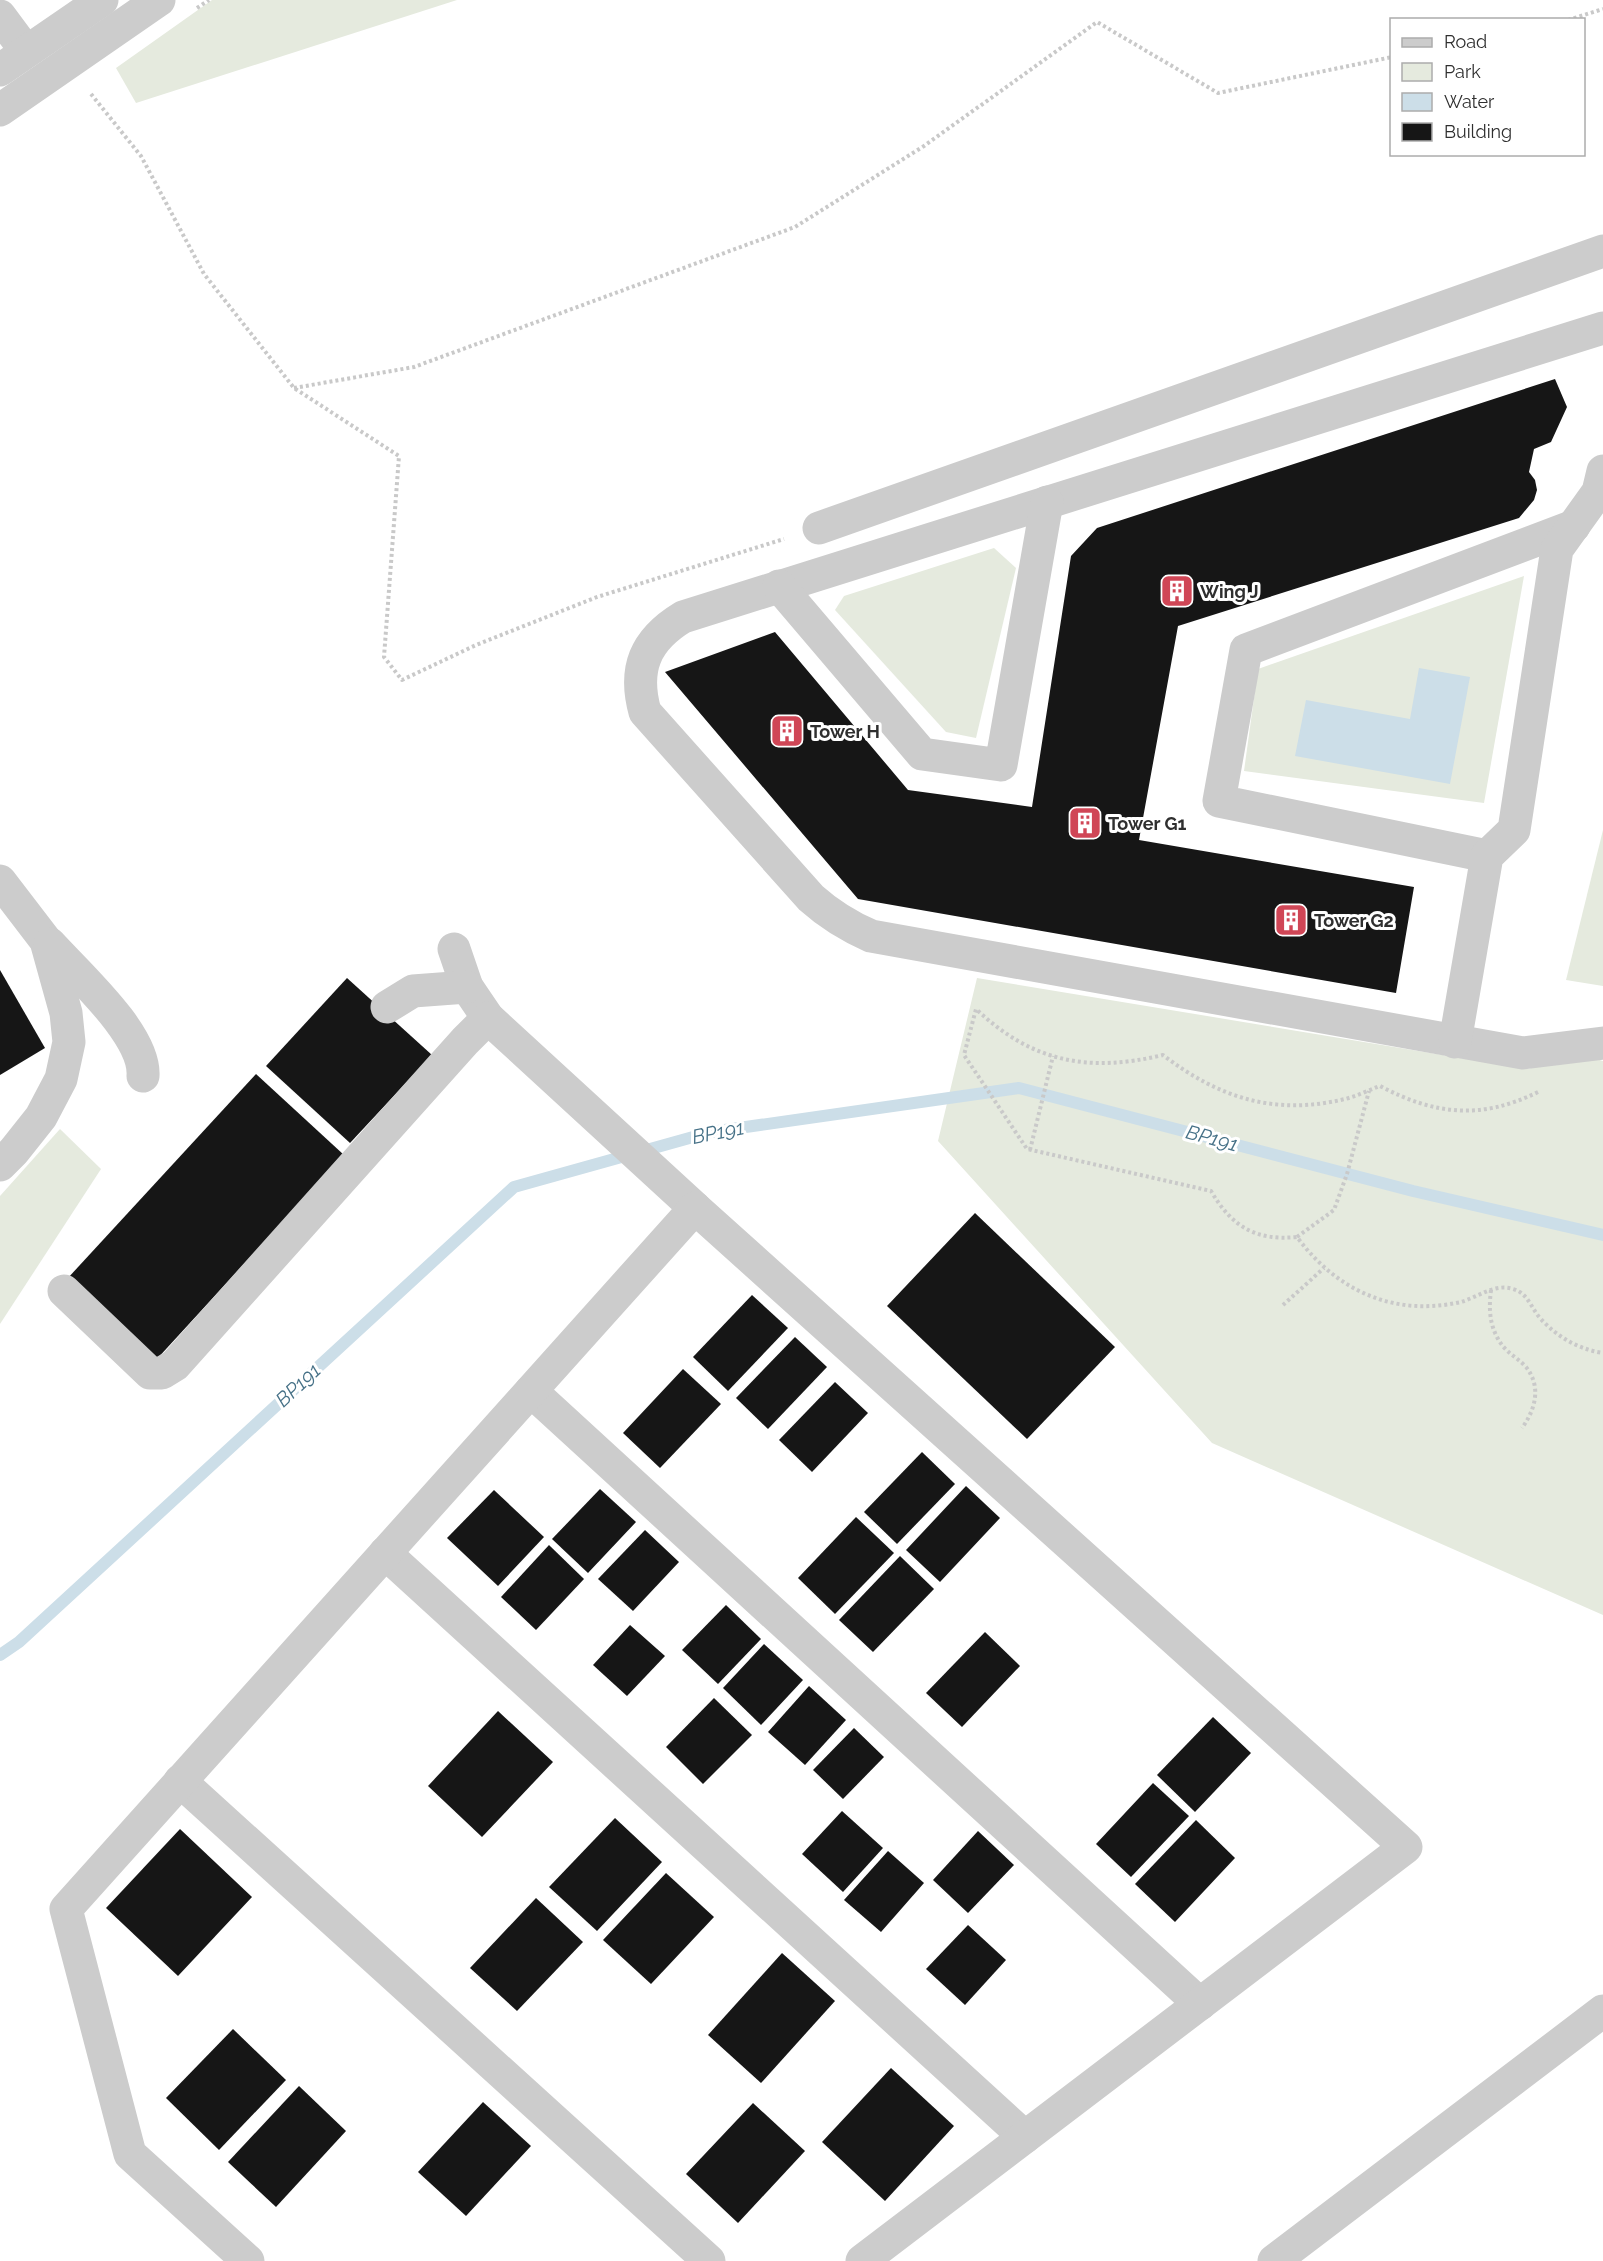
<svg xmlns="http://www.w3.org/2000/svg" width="1603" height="2261" font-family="Raleway,sans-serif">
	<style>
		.green { fill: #e5eade }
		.water { fill: #ccdee8 }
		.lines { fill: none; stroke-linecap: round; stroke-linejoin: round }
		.stream { stroke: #ccdee8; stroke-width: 12 }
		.building { fill: #161616 }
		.path { stroke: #c9c9c9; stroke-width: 4; stroke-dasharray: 3 3; stroke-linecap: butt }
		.minor { stroke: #ccc; stroke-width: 33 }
		.labels { text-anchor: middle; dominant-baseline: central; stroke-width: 6; stroke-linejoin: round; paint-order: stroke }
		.poi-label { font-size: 18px; font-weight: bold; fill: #2f2f2f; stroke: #fff; text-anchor: start }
		.water-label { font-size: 20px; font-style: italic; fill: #467187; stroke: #fff }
	</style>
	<rect width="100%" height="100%" fill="#fff"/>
	<g class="green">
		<polygon points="212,0 457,0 136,103 116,68"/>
		<polygon points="994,548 1016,568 976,738 946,732 835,610 844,596"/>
		<polygon points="1524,576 1484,803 1244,771 1258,669"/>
		<polygon points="1603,830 1603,986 1566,980"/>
		<polygon points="977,978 1528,1069 1579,1054 1603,1061 1603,1615 1212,1443 938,1141"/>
		<polygon points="60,1129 101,1169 0,1324 0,1196"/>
	</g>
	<polygon class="water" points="1419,668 1470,677 1450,784 1295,756 1306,700 1410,719"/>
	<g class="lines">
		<polyline class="stream" points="0,1655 19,1642 514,1187 711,1132 1019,1088 1413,1191 1603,1235"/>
	</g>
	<g class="building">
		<polygon points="1555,379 1567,407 1551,442 1534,449 1529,472 1535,480 1537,490 1534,500 1519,518 1178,626 1139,840 1414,887 1396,993 858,899 665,672 775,632 908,790 1032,807 1071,556 1097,528"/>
		<polygon points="0,970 45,1048 0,1075"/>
		<polygon points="347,978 432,1055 350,1143 266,1066"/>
		<polygon points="256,1074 344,1155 156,1360 67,1279"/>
		<polygon points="975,1213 1115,1347 1027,1439 887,1306"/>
		<polygon points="752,1295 788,1328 728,1391 693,1357"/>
		<polygon points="795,1337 827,1367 768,1429 736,1398"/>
		<polygon points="683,1369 721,1404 660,1468 623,1433"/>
		<polygon points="835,1382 868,1413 812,1472 779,1440"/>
		<polygon points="922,1452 955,1484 897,1544 864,1512"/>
		<polygon points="966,1486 1000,1518 940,1582 906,1550"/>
		<polygon points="600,1489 636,1522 588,1573 552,1539"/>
		<polygon points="494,1490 544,1537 498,1586 447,1538"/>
		<polygon points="856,1517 894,1553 835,1614 798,1578"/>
		<polygon points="645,1530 679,1562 633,1611 598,1579"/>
		<polygon points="549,1545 584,1579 536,1630 501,1597"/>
		<polygon points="900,1556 934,1589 873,1652 839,1620"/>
		<polygon points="726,1605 761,1639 718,1684 682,1650"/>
		<polygon points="630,1625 665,1656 627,1696 593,1665"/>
		<polygon points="985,1632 1020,1666 962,1727 926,1693"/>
		<polygon points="764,1644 803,1680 761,1725 723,1688"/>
		<polygon points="809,1686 846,1720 805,1765 768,1732"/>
		<polygon points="714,1698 752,1735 703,1784 666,1747"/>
		<polygon points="498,1711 553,1762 482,1837 428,1786"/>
		<polygon points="1213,1717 1251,1753 1195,1812 1157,1775"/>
		<polygon points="854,1728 884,1757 843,1799 813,1770"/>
		<polygon points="1153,1783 1189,1816 1131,1877 1096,1844"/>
		<polygon points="842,1811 883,1848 843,1892 802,1854"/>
		<polygon points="615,1818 662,1862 597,1931 549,1887"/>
		<polygon points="1196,1820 1235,1858 1175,1922 1135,1884"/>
		<polygon points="180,1829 252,1897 178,1976 106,1908"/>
		<polygon points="978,1831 1014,1865 968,1913 933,1880"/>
		<polygon points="888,1851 924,1883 881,1932 844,1900"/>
		<polygon points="666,1873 714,1917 651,1984 603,1940"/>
		<polygon points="536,1898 583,1942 517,2011 470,1968"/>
		<polygon points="968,1925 1006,1960 965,2005 926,1969"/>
		<polygon points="782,1953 835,2001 761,2083 708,2035"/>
		<polygon points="233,2029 286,2080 219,2150 166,2098"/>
		<polygon points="891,2068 954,2126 885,2201 822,2142"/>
		<polygon points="299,2086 346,2131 276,2207 228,2162"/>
		<polygon points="483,2102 531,2146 466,2216 418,2172"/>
		<polygon points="753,2103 805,2151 738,2223 686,2174"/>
	</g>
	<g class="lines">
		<g class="path">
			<polyline points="197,8 209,0"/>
			<polyline points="1568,20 1603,9"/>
			<polyline points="91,94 141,156 204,274 294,388 399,456 384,657 402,680 476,645 597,597 784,539"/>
			<polyline points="294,388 414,367 795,227 924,146 1097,22 1218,93 1392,57"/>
			<path d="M1538,1092C1481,1120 1435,1115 1380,1086C1369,1090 1357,1096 1345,1099C1275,1116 1219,1098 1163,1055C1088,1073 1032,1062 976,1009L964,1055L1027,1149L1211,1191C1232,1227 1256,1241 1297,1237C1337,1291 1394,1317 1461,1302C1478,1297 1495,1283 1513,1289C1528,1293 1531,1308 1540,1318C1557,1337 1578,1349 1603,1353"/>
			<polyline points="1030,1150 1053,1056"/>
			<polyline points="1297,1237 1334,1210 1347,1174 1369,1091"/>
			<path d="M1491,1290C1489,1306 1489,1322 1497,1337C1505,1353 1516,1356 1526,1367C1542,1387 1535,1410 1522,1428"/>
			<polyline points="1283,1305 1324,1268"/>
		</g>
		<g class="minor">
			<polyline points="0,16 26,51"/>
			<polyline points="0,70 102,0"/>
			<polyline points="0,110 159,0"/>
			<path d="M1603,328L683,617C645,640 633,669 645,712L811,898C830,915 848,926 871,936L1523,1053L1603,1043"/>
			<polyline points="819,528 1603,251"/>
			<polyline points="779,586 922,754 1001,765 1047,502"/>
			<polyline points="1487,856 1219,801 1246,650 1574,526"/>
			<polyline points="0,881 46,941 66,1013 69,1042 61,1079 41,1117 14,1151 0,1165"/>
			<path d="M50,944C77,974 146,1035 143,1076"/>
			<polyline points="454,949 467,987 488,1018 695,1208"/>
			<polyline points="387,1007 413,991 467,987"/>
			<polyline points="1455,1042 1487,856 1514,830 1557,549 1598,492 1603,471"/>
			<polyline points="64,1291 150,1373 162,1373 175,1365 465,1041 488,1018"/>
			<polyline points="531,1391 1200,2004"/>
			<polyline points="385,1553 1025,2137"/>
			<polyline points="180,1781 709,2261"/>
			<polyline points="248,2261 130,2154 66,1909 695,1208 1406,1847 862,2261"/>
			<polyline points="1274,2261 1603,2011"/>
		</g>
	</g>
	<defs>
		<g id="building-square" transform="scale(1.725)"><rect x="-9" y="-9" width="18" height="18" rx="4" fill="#d04656" stroke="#fff"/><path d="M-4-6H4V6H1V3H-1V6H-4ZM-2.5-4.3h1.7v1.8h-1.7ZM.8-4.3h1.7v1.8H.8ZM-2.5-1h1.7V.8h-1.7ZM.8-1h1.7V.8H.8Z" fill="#fff"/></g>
	</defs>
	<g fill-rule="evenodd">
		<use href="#building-square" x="1177" y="591"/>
		<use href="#building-square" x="787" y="731"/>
		<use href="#building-square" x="1085" y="823"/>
		<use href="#building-square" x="1291" y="920"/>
	</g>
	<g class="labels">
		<g class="poi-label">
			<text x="1200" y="591">Wing J</text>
			<text x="810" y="731">Tower H</text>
			<text x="1108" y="823">Tower G1</text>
			<text x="1314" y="920">Tower G2</text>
		</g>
		<g class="water-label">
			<text transform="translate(718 1132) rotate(-11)">BP191</text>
			<text transform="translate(1212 1138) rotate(15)">BP191</text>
			<text transform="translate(298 1385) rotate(-43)">BP191</text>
		</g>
	</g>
	<rect x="1390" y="18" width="195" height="138" fill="#ffffff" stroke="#acacac" stroke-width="1.5"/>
	<rect x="1402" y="38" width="30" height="9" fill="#cccccc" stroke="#acacac" stroke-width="1.5"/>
	<text x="1444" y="48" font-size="18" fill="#2f2f2f">Road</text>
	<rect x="1402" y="63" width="30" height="18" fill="#e5eade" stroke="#acacac" stroke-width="1.5"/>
	<text x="1444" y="78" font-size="18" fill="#2f2f2f">Park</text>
	<rect x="1402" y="93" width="30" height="18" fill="#ccdee8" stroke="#acacac" stroke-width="1.5"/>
	<text x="1444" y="108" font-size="18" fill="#2f2f2f">Water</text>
	<rect x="1402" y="123" width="30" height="18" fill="#161616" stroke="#acacac" stroke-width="1.5"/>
	<text x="1444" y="138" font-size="18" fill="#2f2f2f">Building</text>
</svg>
